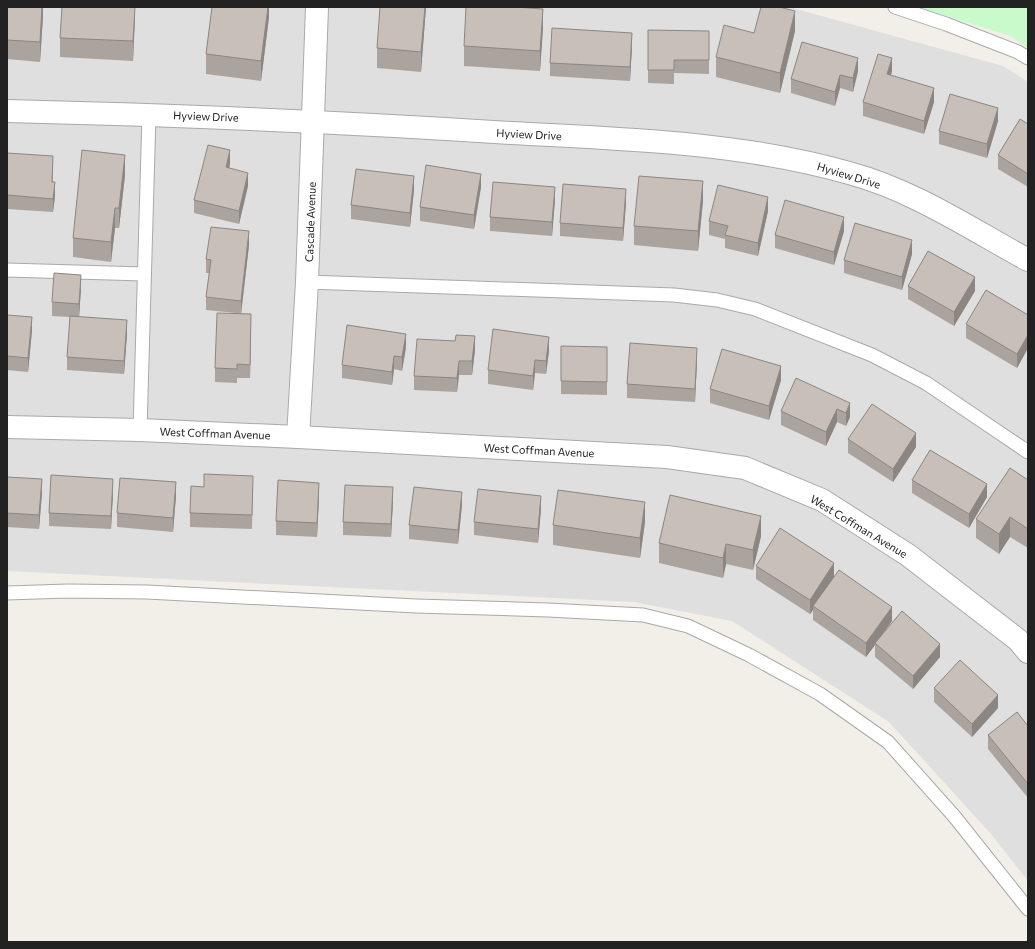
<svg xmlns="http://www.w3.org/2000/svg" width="1035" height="949" font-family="Commissioner,sans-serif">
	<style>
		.residential { fill: #e0dfdf }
		.park { fill: #c8facc }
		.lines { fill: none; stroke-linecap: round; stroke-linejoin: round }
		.service-casing { stroke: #a9a9a9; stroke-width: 15 }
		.minor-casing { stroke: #a9a9a9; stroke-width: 24 }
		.service { stroke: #fff; stroke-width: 13 }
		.minor { stroke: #fff; stroke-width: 22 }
		.wall { fill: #aba49e }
		.shaded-wall { fill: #8b8681 }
		.building { fill: #c7bfb8; stroke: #8b8681 }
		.labels { text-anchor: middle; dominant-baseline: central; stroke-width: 4; stroke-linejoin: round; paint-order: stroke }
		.street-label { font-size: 11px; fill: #222; stroke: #fff }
	</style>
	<rect width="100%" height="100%" fill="#f2efe9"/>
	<polygon class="residential" points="7,7 789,7 1003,66 1028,82 1028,881 991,834 889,722 732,621 634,602 7,571"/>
	<polygon class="park" points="917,7 1028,7 1028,48 1011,36"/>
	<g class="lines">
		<g class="service-casing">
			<g id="service">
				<polyline points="895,7 946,24 1018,52 1028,58"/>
				<polyline points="7,270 144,274"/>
				<polyline points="307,282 674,295 717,300 755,309 872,355 926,383 1028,452"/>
				<polyline points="140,430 149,114"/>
				<polyline points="7,593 68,591 147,592 416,606 548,610 643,615 688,626 749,655 820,694 888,742 954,816 1028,909"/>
			</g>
		</g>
		<g class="minor-casing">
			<g id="minor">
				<path d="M7,111C175,115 343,122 511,133C624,139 740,142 849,173C913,190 971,229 1028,260"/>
				<polyline points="7,427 140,430 298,437 667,457 745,468 822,500 908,555 1018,640 1028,652"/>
				<polyline points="298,437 307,282 317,7"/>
			</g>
		</g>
		<use href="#service" class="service"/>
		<use href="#minor" class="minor"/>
	</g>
	<g class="wall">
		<polygon points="7,7 43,7 43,16 40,62 7,59"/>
		<polygon points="135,7 133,61 60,57 60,38"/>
		<polygon points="269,7 269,17 261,81 206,74 206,54"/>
		<polygon points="426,7 421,72 377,68 377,48"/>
		<polygon points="543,28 540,71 464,66 464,46"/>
		<polygon points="709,31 709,74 674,73 674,84 648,83 648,70"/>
		<polygon points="795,31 780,93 716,77 716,57 754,33"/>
		<polygon points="632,46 630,81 550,76 550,63"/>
		<polygon points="858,71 853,92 840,88 835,106 791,93 791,79"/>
		<polygon points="892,71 891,75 934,102 924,134 863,116 863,102"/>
		<polygon points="998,121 987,158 939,144 939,131"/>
		<polygon points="1028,124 1028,187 998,169 998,155"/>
		<polygon points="7,153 53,169 52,182 55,196 53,212 7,209"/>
		<polygon points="230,164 229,168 248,186 239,224 194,213 194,200"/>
		<polygon points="125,175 119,228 115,228 111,262 73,257 73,238"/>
		<polygon points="481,187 474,229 420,221 420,207"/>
		<polygon points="414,190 410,227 351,219 351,205"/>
		<polygon points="555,200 552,236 490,231 490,217"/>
		<polygon points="703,201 698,251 634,245 634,226"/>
		<polygon points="626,203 623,241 560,236 560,223"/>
		<polygon points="768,211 758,256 725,248 725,239 709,235 709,221"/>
		<polygon points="844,231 834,265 775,248 775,235"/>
		<polygon points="249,245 241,314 251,327 250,378 237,378 237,383 215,382 215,368 236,313 206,310 206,297 209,273 206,273 206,259"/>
		<polygon points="912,254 902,290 844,273 844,260"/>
		<polygon points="908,286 975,291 954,326 908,299"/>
		<polygon points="81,288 79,317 127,334 124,374 67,370 67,357 70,317 52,316 52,302"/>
		<polygon points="7,315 32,330 28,372 7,370"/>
		<polygon points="1028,315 1028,348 1017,368 966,338 966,324"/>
		<polygon points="561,346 607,360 607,395 561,394"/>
		<polygon points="406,347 402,371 394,369 392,385 342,378 342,365"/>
		<polygon points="475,350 472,375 459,375 457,392 414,390 414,376"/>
		<polygon points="549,351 546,374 535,373 533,390 488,384 488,370"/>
		<polygon points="697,361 695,402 627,398 627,384"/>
		<polygon points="781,380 769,420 710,403 710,389"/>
		<polygon points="850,403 850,417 846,426 837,422 826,446 781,425 781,411"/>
		<polygon points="848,439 916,447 893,482 848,453"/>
		<polygon points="7,477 42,493 39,529 7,527"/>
		<polygon points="912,480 987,497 969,528 912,493"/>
		<polygon points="1028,480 1028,548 1010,537 999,554 976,538 976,519"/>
		<polygon points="204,487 253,489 252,529 190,527 190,513"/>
		<polygon points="113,493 111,529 49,526 49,513"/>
		<polygon points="176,496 173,532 117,527 117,513"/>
		<polygon points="319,496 317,537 276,535 276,521"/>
		<polygon points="393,501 391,537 343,535 343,522"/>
		<polygon points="462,505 458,544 409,539 409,525"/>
		<polygon points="541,509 538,543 474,535 474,522"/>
		<polygon points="645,522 640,558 553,545 553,525"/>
		<polygon points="761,536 753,570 726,564 723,578 659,563 659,543"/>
		<polygon points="756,566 834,576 892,621 881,636 940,657 913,689 875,657 875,645 866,657 813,620 813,610 810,614 756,579"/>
		<polygon points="934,688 998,708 972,737 934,702"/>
		<polygon points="1028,726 1028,798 988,749 988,735"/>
	</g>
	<g class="shaded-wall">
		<polygon points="42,7 43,7 43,16 40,62 40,42"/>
		<polygon points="135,7 135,19 133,61 133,41"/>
		<polygon points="268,7 269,7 269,17 261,81 261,61"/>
		<polygon points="425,7 426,7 421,72 421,52"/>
		<polygon points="543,9 543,28 540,71 540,51"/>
		<polygon points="795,11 795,31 780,93 780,73"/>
		<polygon points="632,33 632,46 630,81 630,67"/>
		<polygon points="858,58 858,71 853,92 853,78"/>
		<polygon points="892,58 892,71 887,87 887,74"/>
		<polygon points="840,75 840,88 835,106 835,92"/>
		<polygon points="934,88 934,102 924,134 924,121"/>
		<polygon points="998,108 998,121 987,158 987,144"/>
		<polygon points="230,150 230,164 226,181 226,167"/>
		<polygon points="125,155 125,175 119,228 119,208"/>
		<polygon points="53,156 53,169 52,196 52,182"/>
		<polygon points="248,173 248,186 239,224 239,211"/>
		<polygon points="481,174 481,187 474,229 474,215"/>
		<polygon points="414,176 414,190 410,227 410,213"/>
		<polygon points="703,181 703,201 698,251 698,231"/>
		<polygon points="55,182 55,196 53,212 53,199"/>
		<polygon points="555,187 555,200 552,236 552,222"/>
		<polygon points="626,189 626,203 623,241 623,228"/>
		<polygon points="768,197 768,211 758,256 758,243"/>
		<polygon points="115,208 115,228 111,262 111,242"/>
		<polygon points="844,217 844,231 834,265 834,252"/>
		<polygon points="249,231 249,245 241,314 241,301"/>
		<polygon points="912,240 912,254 902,290 902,277"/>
		<polygon points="81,275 81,288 79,318 79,304"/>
		<polygon points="975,277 975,291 954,326 954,312"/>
		<polygon points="251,314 251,327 250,378 250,365"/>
		<polygon points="32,317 32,330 28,372 28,358"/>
		<polygon points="127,320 127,334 124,374 124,361"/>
		<polygon points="406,334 406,347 402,371 402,357"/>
		<polygon points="1028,335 1028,348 1017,368 1017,354"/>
		<polygon points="475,336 475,350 472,375 472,361"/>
		<polygon points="549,337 549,351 546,374 546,361"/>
		<polygon points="697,348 697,361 695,402 695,389"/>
		<polygon points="394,356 394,369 392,385 392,372"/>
		<polygon points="535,360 535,373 533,390 533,376"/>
		<polygon points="459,361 459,375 457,392 457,378"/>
		<polygon points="781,366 781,380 769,420 769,406"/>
		<polygon points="850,403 850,417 846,426 846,413"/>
		<polygon points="837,409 837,422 826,446 826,432"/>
		<polygon points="916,433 916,447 893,482 893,469"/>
		<polygon points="42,479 42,493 39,529 39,515"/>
		<polygon points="113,479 113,493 111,529 111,516"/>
		<polygon points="176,482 176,496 173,532 173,518"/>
		<polygon points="319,483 319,496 317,537 317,523"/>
		<polygon points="987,484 987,497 969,528 969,514"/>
		<polygon points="393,487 393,501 391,537 391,524"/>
		<polygon points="462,492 462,505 458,544 458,530"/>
		<polygon points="541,496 541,509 538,543 538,529"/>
		<polygon points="645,502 645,522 640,558 640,538"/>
		<polygon points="761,516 761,536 753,570 753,550"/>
		<polygon points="1010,517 1010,537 999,554 999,534"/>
		<polygon points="726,544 726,564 723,578 723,558"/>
		<polygon points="834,563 834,577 813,606 813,610 810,614 810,600"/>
		<polygon points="892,607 892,621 875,644 875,643 875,645 866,657 866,643"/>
		<polygon points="940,644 940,657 913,689 913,676"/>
		<polygon points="998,695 998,708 972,737 972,724"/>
	</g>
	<g class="building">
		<polygon points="7,7 42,7 40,42 7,40"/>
		<polygon points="62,7 135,7 133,41 60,38"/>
		<polygon points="212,7 268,7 261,61 206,54"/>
		<polygon points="380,7 425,7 421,52 377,48"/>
		<polygon points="466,7 515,7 543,9 540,51 464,46"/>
		<polygon points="761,7 779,7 795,11 780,73 716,57 724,25 754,33"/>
		<polygon points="552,28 632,33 630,67 550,63"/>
		<polygon points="648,30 709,31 709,60 674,60 674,70 648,70"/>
		<polygon points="802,42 858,58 853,78 840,75 835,92 791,79"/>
		<polygon points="878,54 892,58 887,74 934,88 924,121 863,102"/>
		<polygon points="950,94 998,108 987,144 939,131"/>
		<polygon points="1020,119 1028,124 1028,174 998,155"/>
		<polygon points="208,145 230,150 226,167 248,173 239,211 194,200"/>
		<polygon points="82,150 125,155 119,208 115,208 111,242 73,238"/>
		<polygon points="7,153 53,156 52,182 55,182 53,199 7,195"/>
		<polygon points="426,165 481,174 474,215 420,207"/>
		<polygon points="356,169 414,176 410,213 351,205"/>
		<polygon points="639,176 703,181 698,231 634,226"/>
		<polygon points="493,182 555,187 552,222 490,217"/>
		<polygon points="563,184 626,189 623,228 560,223"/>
		<polygon points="718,185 768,197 758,243 725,235 728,226 709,221"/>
		<polygon points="785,200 844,217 834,252 775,235"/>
		<polygon points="855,223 912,240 902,277 844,260"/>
		<polygon points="211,227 249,231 241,301 206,297 211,260 206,259"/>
		<polygon points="928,251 975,277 954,312 908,286"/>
		<polygon points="54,273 81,275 79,304 52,302"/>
		<polygon points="986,290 1028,315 1028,335 1017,354 966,324"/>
		<polygon points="217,313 251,314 250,365 237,364 237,369 215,368"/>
		<polygon points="7,315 32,317 28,358 7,356"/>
		<polygon points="70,316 127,320 124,361 67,357"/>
		<polygon points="347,325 406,334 402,357 394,356 392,372 342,365"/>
		<polygon points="493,329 549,337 546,361 535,360 533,376 488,370"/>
		<polygon points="456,335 475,336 472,361 459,361 457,378 414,376 417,339 455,341"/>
		<polygon points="630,343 697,348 695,389 627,384"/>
		<polygon points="561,346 607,347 607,382 561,381"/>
		<polygon points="722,349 781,366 769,406 710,389"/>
		<polygon points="796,378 850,403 846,413 837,409 826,432 781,411"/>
		<polygon points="872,404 916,433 893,469 848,439"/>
		<polygon points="930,450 987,484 969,514 912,480"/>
		<polygon points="1010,468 1028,480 1028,529 1010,517 999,534 976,519"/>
		<polygon points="204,474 253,476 252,515 190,513 191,486 204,487"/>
		<polygon points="51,475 113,479 111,516 49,513"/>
		<polygon points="7,477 42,479 39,515 7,513"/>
		<polygon points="120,478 176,482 173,518 117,513"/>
		<polygon points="278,480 319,483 317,523 276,521"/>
		<polygon points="345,485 393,487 391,524 343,522"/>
		<polygon points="414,487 462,492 458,530 409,525"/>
		<polygon points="478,489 541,496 538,529 474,522"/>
		<polygon points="558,490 645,502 640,538 553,525"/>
		<polygon points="670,495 761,516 753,550 726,544 723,558 659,543"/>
		<polygon points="780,528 834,563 810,600 756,566"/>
		<polygon points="839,570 892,607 866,643 813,606"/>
		<polygon points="902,611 940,644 913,676 875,643"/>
		<polygon points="960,660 998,695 972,724 934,688"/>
		<polygon points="1017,712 1028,726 1028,784 988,735"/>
	</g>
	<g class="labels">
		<g class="street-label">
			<text transform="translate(206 116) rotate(2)">Hyview Drive</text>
			<text transform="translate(529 134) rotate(3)">Hyview Drive</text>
			<text transform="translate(849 175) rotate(17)">Hyview Drive</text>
			<text transform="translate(310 222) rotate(-88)">Cascade Avenue</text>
			<text transform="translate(215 433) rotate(2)">West Coffman Avenue</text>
			<text transform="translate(539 450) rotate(3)">West Coffman Avenue</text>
			<text transform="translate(859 526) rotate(31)">West Coffman Avenue</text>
		</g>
	</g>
	<rect width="1035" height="949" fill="none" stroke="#222222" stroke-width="16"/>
</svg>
